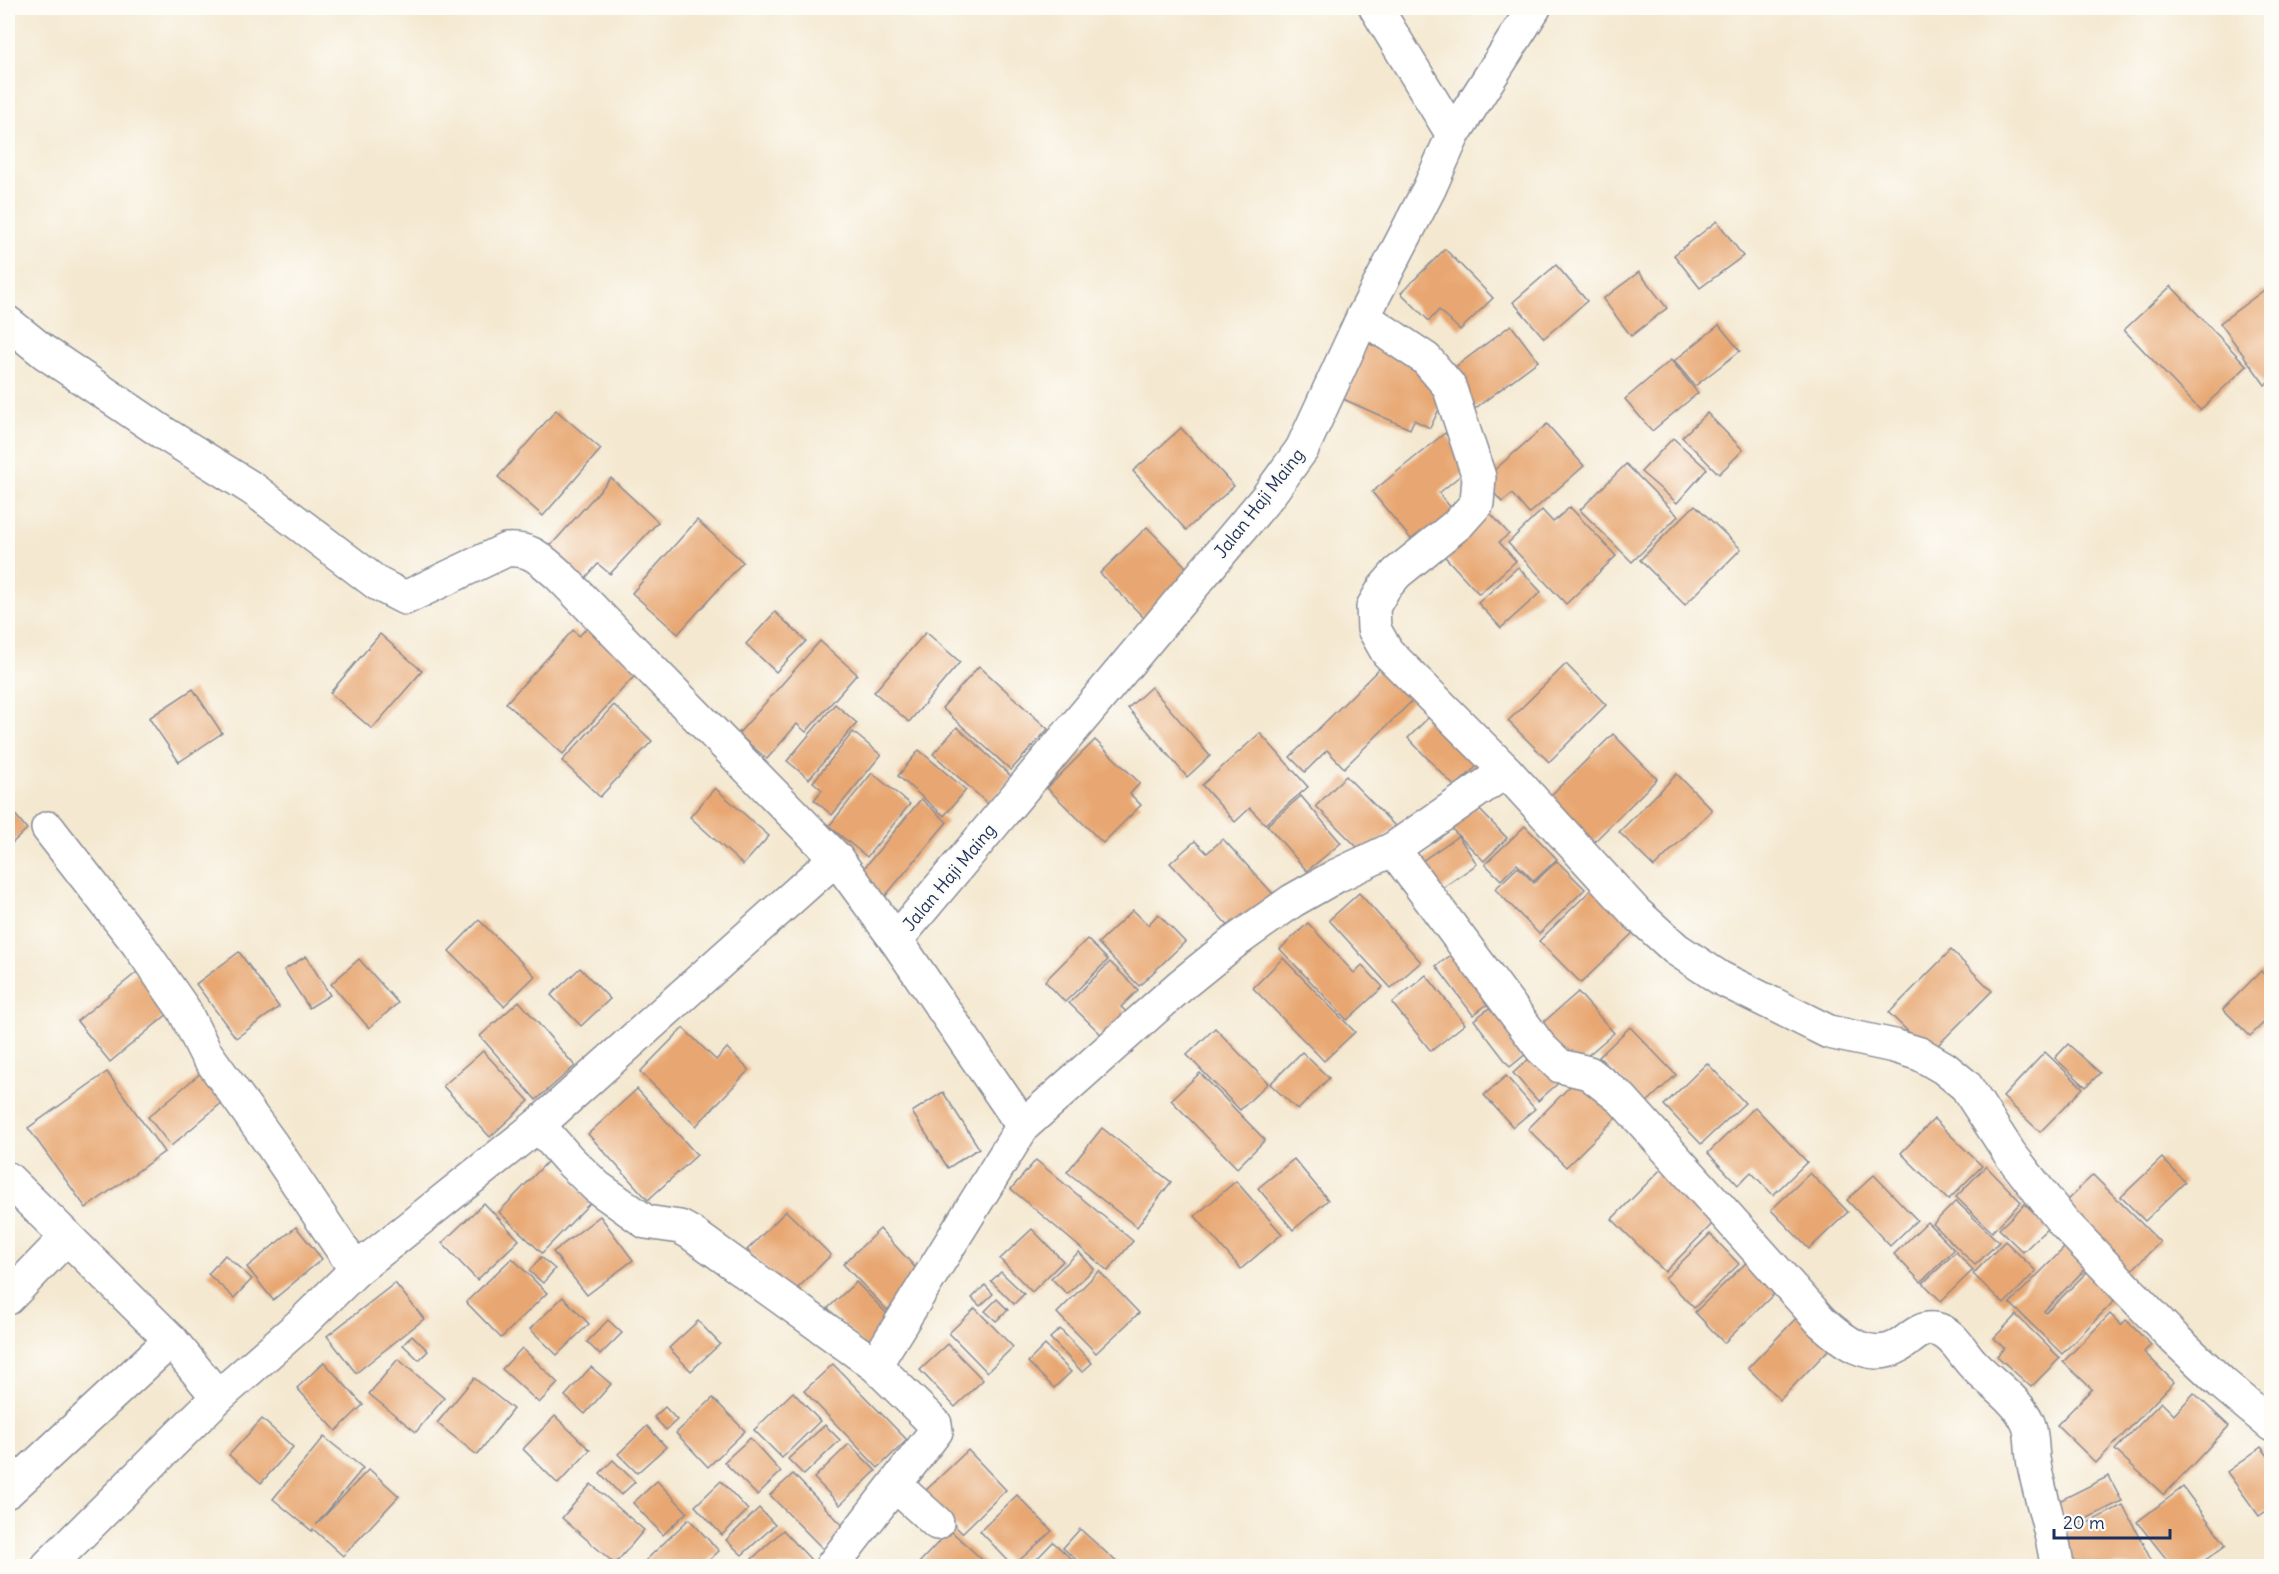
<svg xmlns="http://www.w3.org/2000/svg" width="2279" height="1574" font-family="Delius,sans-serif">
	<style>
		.building { fill: #e8a772 }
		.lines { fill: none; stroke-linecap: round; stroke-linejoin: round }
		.street-casing { stroke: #888c97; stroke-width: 36 }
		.street { stroke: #fff; stroke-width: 33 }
		.labels { text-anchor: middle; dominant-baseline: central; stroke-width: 4.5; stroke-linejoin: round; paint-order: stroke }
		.street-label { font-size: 18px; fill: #1b2f5e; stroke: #fdfcf7 }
	</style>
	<rect width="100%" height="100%" fill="#fdfcf7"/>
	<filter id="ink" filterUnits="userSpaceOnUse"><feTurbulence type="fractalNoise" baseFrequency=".0167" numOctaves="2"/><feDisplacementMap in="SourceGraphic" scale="12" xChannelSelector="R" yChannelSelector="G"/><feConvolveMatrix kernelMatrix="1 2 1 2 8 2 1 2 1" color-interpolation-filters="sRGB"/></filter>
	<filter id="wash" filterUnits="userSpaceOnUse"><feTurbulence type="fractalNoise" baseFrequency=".008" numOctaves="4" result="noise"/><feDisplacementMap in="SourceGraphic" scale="24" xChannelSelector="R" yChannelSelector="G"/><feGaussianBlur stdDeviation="1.35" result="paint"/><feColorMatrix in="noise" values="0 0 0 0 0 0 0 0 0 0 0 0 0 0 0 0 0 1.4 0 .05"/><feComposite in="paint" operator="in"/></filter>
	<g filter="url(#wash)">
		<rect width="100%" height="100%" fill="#f4e8d0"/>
		<g id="blocks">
			<g class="building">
				<polygon points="1717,221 1743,256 1700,288 1674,255"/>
				<polygon points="1445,249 1493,298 1460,330 1439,310 1429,321 1401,293"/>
				<polygon points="1556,265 1587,301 1544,338 1513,302"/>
				<polygon points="1639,272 1667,308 1631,336 1603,299"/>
				<polygon points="2171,286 2247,366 2200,410 2124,330"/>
				<polygon points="2264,290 2272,301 2272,380 2265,385 2220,323"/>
				<polygon points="1511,325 1538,361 1473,410 1446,374"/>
				<polygon points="1719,325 1740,351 1695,386 1674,361"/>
				<polygon points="1366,342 1435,374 1429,389 1445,397 1430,428 1414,420 1410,429 1341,398"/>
				<polygon points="1671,360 1698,393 1652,431 1625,399"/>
				<polygon points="556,410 601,449 543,516 498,477"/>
				<polygon points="1707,413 1743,450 1719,474 1682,437"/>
				<polygon points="1547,424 1584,466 1529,514 1512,494 1502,502 1483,480"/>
				<polygon points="1181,428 1234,486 1186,530 1133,471"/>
				<polygon points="1445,433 1472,466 1439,493 1459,518 1420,550 1372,492"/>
				<polygon points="1673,438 1707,469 1677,503 1641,472"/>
				<polygon points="1626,464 1678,516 1632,562 1580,510"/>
				<polygon points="611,478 658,522 610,574 598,564 580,584 545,552"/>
				<polygon points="1483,505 1509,534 1499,542 1516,561 1479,594 1436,547"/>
				<polygon points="1695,505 1741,549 1685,605 1640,560"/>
				<polygon points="1570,507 1616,556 1566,604 1508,543 1542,510 1553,522"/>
				<polygon points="697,520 743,562 678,634 632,593"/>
				<polygon points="1147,527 1194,575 1147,621 1100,573"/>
				<polygon points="1518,567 1541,592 1501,628 1478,603"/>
				<polygon points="775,612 806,641 776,672 746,644"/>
				<polygon points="589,626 639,671 563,754 506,703 573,630 579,636"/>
				<polygon points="926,632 960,662 909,722 874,692"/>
				<polygon points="380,634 422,671 372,729 330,693"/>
				<polygon points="820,641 857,674 806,732 797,724 767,759 738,734"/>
				<polygon points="1386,662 1418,695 1344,768 1327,750 1305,772 1290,757"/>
				<polygon points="1566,664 1606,705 1549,762 1508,721"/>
				<polygon points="979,666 1048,729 1011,770 942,708"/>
				<polygon points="1151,687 1210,756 1187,777 1128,708"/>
				<polygon points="193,689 222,733 179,762 149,718"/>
				<polygon points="835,704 857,723 809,779 787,761"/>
				<polygon points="614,705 652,741 600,797 562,761"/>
				<polygon points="1434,712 1482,761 1455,787 1408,738"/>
				<polygon points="957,727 1012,777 988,804 933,754"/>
				<polygon points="853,732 881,755 832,815 814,800 822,790 813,782"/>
				<polygon points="1260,733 1308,787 1265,824 1250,808 1235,822 1202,785"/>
				<polygon points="1613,734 1657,779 1593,843 1548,798"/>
				<polygon points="1095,740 1140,783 1130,794 1141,805 1103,843 1047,788"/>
				<polygon points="919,750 966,790 944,816 898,776"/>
				<polygon points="872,773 910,804 867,857 829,826"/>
				<polygon points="1677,774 1712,810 1654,867 1619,832"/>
				<polygon points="1346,776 1395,826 1365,855 1316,806"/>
				<polygon points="715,788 769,836 743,865 690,817"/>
				<polygon points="1301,796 1341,843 1307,871 1267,825"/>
				<polygon points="921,799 947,822 882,900 856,878"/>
				<polygon points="1475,805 1507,838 1484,861 1451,828"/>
				<polygon points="8,806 27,829 8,847"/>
				<polygon points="1525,826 1557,859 1534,881 1517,864 1501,880 1485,864"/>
				<polygon points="1458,836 1477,864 1441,889 1422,861"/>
				<polygon points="1223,839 1275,896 1235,933 1170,863 1195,841 1207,853"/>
				<polygon points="1557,861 1585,889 1539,934 1495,889 1518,867 1534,883"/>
				<polygon points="1597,884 1639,927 1581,983 1539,941"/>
				<polygon points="1359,893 1421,962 1391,988 1329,920"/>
				<polygon points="1133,910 1148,925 1158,914 1185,942 1139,986 1098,943"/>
				<polygon points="479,920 535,976 504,1006 449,951"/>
				<polygon points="1308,923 1354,973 1362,965 1383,987 1347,1020 1280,949"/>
				<polygon points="1087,939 1108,960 1065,1002 1045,981"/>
				<polygon points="1461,948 1497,997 1473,1015 1436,966"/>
				<polygon points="1951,950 1992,991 1930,1053 1889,1013"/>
				<polygon points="239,952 279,1007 236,1038 196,984"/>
				<polygon points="306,956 330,995 309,1008 284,970"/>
				<polygon points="1283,958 1355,1032 1324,1061 1253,988"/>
				<polygon points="359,959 398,1003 369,1028 331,984"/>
				<polygon points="1110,962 1138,990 1121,1007 1131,1016 1107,1040 1069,1003"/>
				<polygon points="142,968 175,1008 110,1062 77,1021"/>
				<polygon points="580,968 610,999 581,1026 551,995"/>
				<polygon points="2261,971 2272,982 2272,1015 2250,1036 2223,1009"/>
				<polygon points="1426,975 1465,1024 1431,1051 1392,1003"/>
				<polygon points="1578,992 1614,1033 1573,1068 1538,1027"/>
				<polygon points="1501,999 1537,1045 1510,1067 1474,1020"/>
				<polygon points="519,1001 575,1066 536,1100 480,1036"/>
				<polygon points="1630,1027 1676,1075 1645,1104 1599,1057"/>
				<polygon points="683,1028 716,1060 727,1048 749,1070 696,1126 640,1072"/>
				<polygon points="1215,1028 1268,1083 1240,1110 1187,1055"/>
				<polygon points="2068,1044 2100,1073 2086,1087 2055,1058"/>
				<polygon points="483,1051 529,1101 490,1137 443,1086"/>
				<polygon points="1538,1051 1563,1079 1538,1101 1513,1073"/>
				<polygon points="1302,1052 1329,1078 1298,1110 1270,1084"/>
				<polygon points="2045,1052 2083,1088 2040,1132 2003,1097"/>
				<polygon points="1707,1063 1745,1103 1701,1144 1664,1105"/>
				<polygon points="107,1072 164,1152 86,1208 28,1128"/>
				<polygon points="202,1072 225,1100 171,1146 148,1117"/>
				<polygon points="1584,1072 1623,1111 1566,1167 1528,1129"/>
				<polygon points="1200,1073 1265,1140 1237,1168 1171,1100"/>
				<polygon points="1506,1076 1535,1109 1513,1127 1484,1095"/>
				<polygon points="637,1089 697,1155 648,1200 588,1134"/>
				<polygon points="943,1092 979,1148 948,1168 912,1112"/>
				<polygon points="1755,1107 1807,1162 1773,1195 1751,1172 1738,1185 1708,1153"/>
				<polygon points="1934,1119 1982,1166 1948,1200 1901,1153"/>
				<polygon points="1102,1128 1171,1182 1137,1227 1067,1172"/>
				<polygon points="2162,1158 2185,1182 2145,1221 2121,1197"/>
				<polygon points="1294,1159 1328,1200 1293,1230 1258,1188"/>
				<polygon points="549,1160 592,1201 542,1253 499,1212"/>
				<polygon points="1036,1160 1133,1241 1108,1271 1011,1189"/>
				<polygon points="1667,1163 1721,1215 1665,1272 1612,1219"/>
				<polygon points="1986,1166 2021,1202 1992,1232 1956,1197"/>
				<polygon points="1810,1173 1848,1212 1809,1249 1771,1210"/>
				<polygon points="1874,1175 1917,1220 1890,1246 1847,1200"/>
				<polygon points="2093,1175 2160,1242 2126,1276 2059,1208"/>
				<polygon points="1236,1181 1282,1234 1241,1269 1195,1216"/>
				<polygon points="1956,1201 1999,1242 1975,1265 1933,1224"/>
				<polygon points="484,1203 519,1240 477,1280 442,1243"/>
				<polygon points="2025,1204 2049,1227 2023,1252 1999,1229"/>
				<polygon points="786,1211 831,1255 792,1294 747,1250"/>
				<polygon points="600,1216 633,1260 587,1295 553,1252"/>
				<polygon points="1927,1222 1954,1250 1921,1282 1894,1254"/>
				<polygon points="296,1227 322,1259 273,1300 247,1267"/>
				<polygon points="880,1229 923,1276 887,1310 843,1264"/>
				<polygon points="1032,1229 1063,1261 1032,1292 1000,1259"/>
				<polygon points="1710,1234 1739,1264 1694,1308 1665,1278"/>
				<polygon points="2005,1241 2036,1271 2004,1304 1973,1274"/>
				<polygon points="2068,1244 2089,1265 2044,1311 2046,1313 2090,1269 2119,1296 2062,1354 2010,1303"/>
				<polygon points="1079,1252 1094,1269 1067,1294 1051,1278"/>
				<polygon points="1956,1252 1973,1270 1941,1301 1923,1283"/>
				<polygon points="225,1255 252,1279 234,1298 208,1274"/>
				<polygon points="541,1257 555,1269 543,1283 529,1271"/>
				<polygon points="512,1258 547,1293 501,1338 466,1302"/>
				<polygon points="1750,1259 1779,1289 1724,1343 1695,1312"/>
				<polygon points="1099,1271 1139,1313 1096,1353 1057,1313"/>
				<polygon points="1001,1272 1024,1294 1014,1304 991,1281"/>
				<polygon points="856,1282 896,1323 868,1350 828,1308"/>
				<polygon points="395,1283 424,1319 356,1373 327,1336"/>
				<polygon points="985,1285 993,1294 980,1306 972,1298"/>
				<polygon points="563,1297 589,1324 557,1355 530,1329"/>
				<polygon points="997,1299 1008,1310 996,1321 985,1311"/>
				<polygon points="975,1308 1013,1347 987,1372 949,1333"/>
				<polygon points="1803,1311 1835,1343 1780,1400 1748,1368"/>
				<polygon points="2110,1314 2121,1325 2126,1320 2151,1345 2144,1352 2174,1382 2096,1463 2057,1425 2092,1389 2063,1362"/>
				<polygon points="2016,1315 2060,1358 2031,1387 1997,1356 2004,1348 1994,1338"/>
				<polygon points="608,1320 622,1333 600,1355 587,1342"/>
				<polygon points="698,1321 720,1344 691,1371 669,1348"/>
				<polygon points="1060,1329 1092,1363 1082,1372 1050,1338"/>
				<polygon points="412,1335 428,1351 419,1360 403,1345"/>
				<polygon points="948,1344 983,1380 955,1407 920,1370"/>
				<polygon points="1045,1345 1071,1372 1054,1388 1028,1362"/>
				<polygon points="522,1348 558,1383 539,1403 502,1369"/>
				<polygon points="398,1359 444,1398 416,1432 369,1394"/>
				<polygon points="324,1362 363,1405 336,1431 297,1388"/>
				<polygon points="833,1364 907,1440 878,1468 804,1391"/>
				<polygon points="591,1367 611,1384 585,1414 565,1396"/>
				<polygon points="474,1378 513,1409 477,1455 437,1423"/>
				<polygon points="793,1392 820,1421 782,1458 754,1430"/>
				<polygon points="2194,1393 2229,1426 2164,1495 2115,1450 2161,1402 2174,1415"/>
				<polygon points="713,1398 745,1431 708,1467 676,1433"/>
				<polygon points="665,1407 677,1420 666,1430 654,1417"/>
				<polygon points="555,1416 590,1450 558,1484 523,1449"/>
				<polygon points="262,1419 293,1447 261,1483 229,1455"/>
				<polygon points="825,1425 840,1440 804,1475 788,1459"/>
				<polygon points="647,1426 666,1447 637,1473 618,1454"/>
				<polygon points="324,1437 363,1468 316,1525 369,1469 399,1496 343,1556 313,1529 312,1531 273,1499"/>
				<polygon points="750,1438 781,1472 757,1495 724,1462"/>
				<polygon points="849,1444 876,1471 840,1505 814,1478"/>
				<polygon points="2261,1447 2272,1461 2272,1507 2259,1516 2227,1472"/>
				<polygon points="968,1450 1006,1490 962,1533 923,1493"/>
				<polygon points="613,1460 635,1482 621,1495 600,1473"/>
				<polygon points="793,1474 847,1530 825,1551 770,1495"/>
				<polygon points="2109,1476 2122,1501 2070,1527 2057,1502"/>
				<polygon points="657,1481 687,1512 663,1535 633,1503"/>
				<polygon points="721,1481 748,1510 722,1535 695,1506"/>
				<polygon points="591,1484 644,1530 615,1564 562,1518"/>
				<polygon points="2183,1487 2226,1545 2197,1566 2172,1566 2137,1522"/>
				<polygon points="1017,1495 1052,1531 1013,1566 980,1531"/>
				<polygon points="2123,1505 2154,1566 2072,1566 2058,1538"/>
				<polygon points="759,1508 775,1525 742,1555 726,1540"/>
				<polygon points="689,1519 719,1551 703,1566 649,1566 644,1562"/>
				<polygon points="1080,1529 1121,1566 1083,1566 1063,1548"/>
				<polygon points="783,1530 813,1562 809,1566 759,1566 752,1559"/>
				<polygon points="950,1530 989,1566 916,1566"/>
				<polygon points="1053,1542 1079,1566 1030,1566"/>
			</g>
		</g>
	</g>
	<g filter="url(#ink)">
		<use href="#blocks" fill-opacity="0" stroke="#888c97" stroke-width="1.5"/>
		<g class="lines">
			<g class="street-casing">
				<g id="street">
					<polyline points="1376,8 1453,135"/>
					<polyline points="1363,317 1426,359 1449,386 1479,477 1477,503 1459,523 1397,573 1384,588 1373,607 1374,629 1387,652 1506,771 1636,913 1676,949 1720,978 1829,1032 1894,1046 1920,1054 1944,1068 1966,1086 2010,1154 2064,1223 2175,1339 2223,1384 2272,1425"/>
					<path d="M8,323L44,352L165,434L253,489L378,584L405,598L506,550C532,548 540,559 559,575L836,858L896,940L1023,1126"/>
					<polyline points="48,828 138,944 184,1010 205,1052 272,1145 356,1270"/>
					<path d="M1393,849L1541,1048L1560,1066L1589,1073L1622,1099L1822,1322C1842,1340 1870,1363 1899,1346C1911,1339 1919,1327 1935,1329C1952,1332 1961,1351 1972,1363C1989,1382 2017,1398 2028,1423C2033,1434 2031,1451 2034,1464C2040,1498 2053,1531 2057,1566"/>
					<polyline points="896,940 1268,496 1302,449 1363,317 1429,189 1453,135 1534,8"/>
					<polyline points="538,1125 569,1160 597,1187 646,1222 680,1227 691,1233 875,1365 935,1424 936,1431 832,1566"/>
					<polyline points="8,1179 67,1237"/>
					<polyline points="8,1298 67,1237 171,1340 218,1397"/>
					<polyline points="875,1365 1023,1126 1180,986 1233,943 1292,901 1336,876 1393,849 1506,771"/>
					<polyline points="895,1485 937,1523"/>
					<polyline points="8,1491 171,1340"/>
					<polyline points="48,1566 218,1397 300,1325 356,1270 538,1125 836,858"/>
				</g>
			</g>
			<use href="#street" class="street"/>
		</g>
	</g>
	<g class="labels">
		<g class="street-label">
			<text transform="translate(1259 503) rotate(-52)">Jalan Haji Maing</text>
			<text transform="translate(949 877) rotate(-50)">Jalan Haji Maing</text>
		</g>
	</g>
	<rect width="2279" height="1574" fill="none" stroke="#fdfcf7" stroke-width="30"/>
	<path d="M2054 1529v9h116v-9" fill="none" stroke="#1b2f5e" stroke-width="3"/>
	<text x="2063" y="1529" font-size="18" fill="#1b2f5e" stroke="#fdfcf7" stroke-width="4.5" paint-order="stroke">20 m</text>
</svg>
